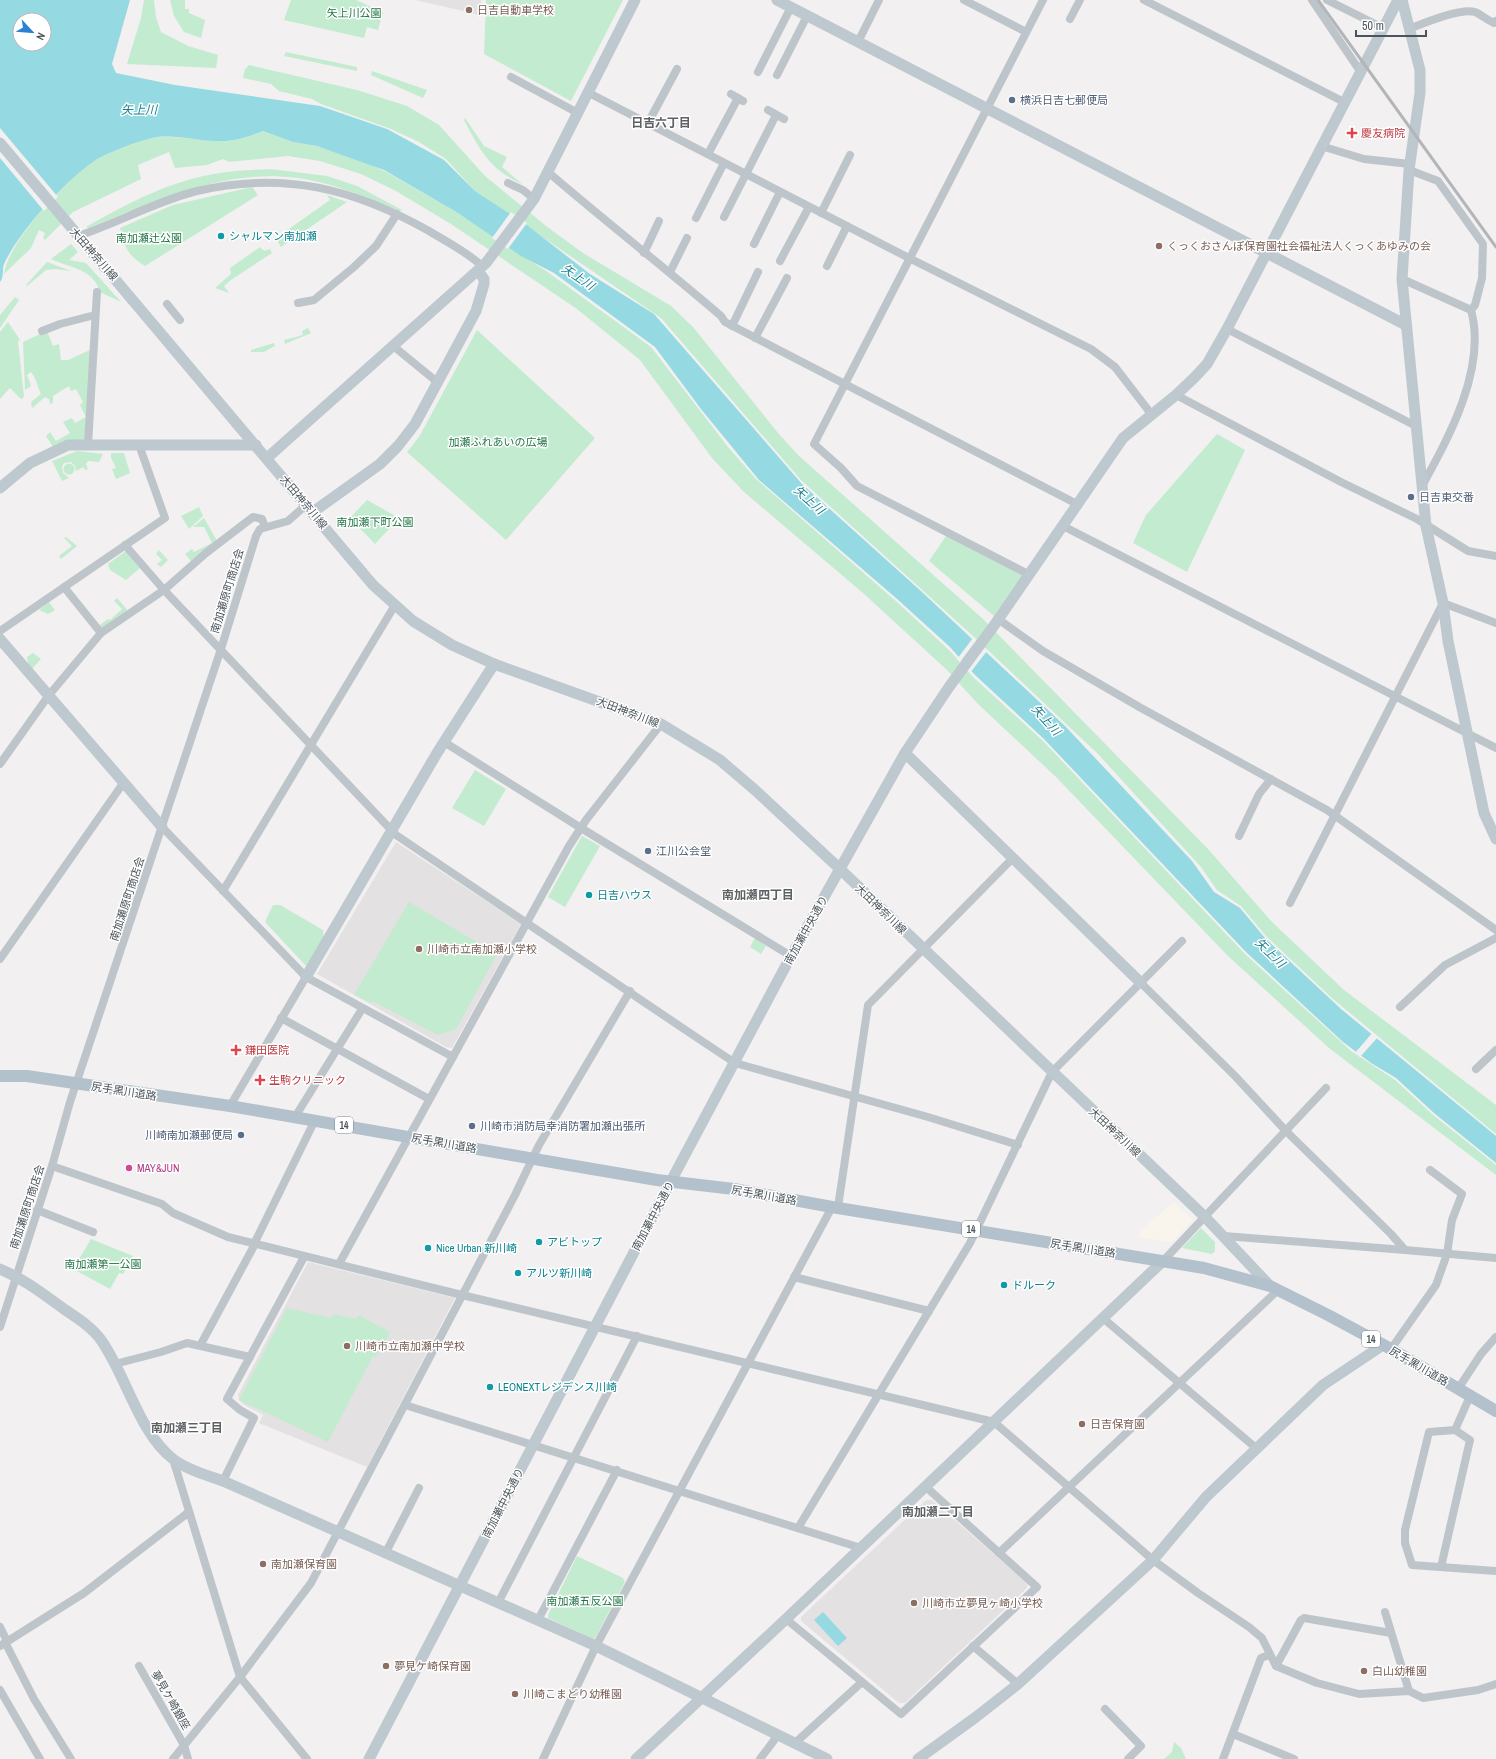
<svg xmlns="http://www.w3.org/2000/svg" width="1496" height="1759" font-family="'Archivo Narrow','Noto Sans JP',sans-serif">
	<style>
		.commercial { fill: #faf5ec }
		.education { fill: #e3e1e1 }
		.green { fill: #c3ebcf }
		.water { fill: #95d9e3; fill-rule: evenodd }
		.pier { fill: #f2f0f0 }
		.lines { fill: none; stroke-linecap: round; stroke-linejoin: round }
		.street { stroke: #bdc5cb; stroke-width: 8 }
		.secondary { stroke: #bec8cf; stroke-width: 11 }
		.primary { stroke: #b2c1cc; stroke-width: 12 }
		.rail { stroke: #b3b6b9; stroke-width: 3 }
		.education-dot { fill: #8d6e63; stroke: #fff; stroke-width: 1.5 }
		.service-dot { fill: #5c6f8a; stroke: #fff; stroke-width: 1.5 }
		.health-dot { fill: #e0444e; stroke: #fff; stroke-width: 1.5 }
		.culture-dot { fill: #0f9aa8; stroke: #fff; stroke-width: 1.5 }
		.hotel-dot { fill: #d1479c; stroke: #fff; stroke-width: 1.5 }
		.labels { text-anchor: middle; dominant-baseline: central; stroke-width: 3; stroke-linejoin: round; paint-order: stroke }
		.shield { fill: #fff; stroke: #80878c; stroke-width: 1 }
		.shield-label { font-size: 10px; font-weight: bold; fill: #4a545b }
		.education-label { font-size: 11px; fill: #785e54; stroke: #fff; text-anchor: start }
		.park-label { font-size: 11px; fill: #217645; stroke: #fff }
		.service-label { font-size: 11px; fill: #4e5e75; stroke: #fff; text-anchor: start }
		.health-label { font-size: 11px; fill: #be3a42; stroke: #fff; text-anchor: start }
		.culture-label { font-size: 11px; fill: #0d838f; stroke: #fff; text-anchor: start }
		.street-label { font-size: 11px; fill: #4a545b; stroke: #fff }
		.hotel-label { font-size: 11px; fill: #b23c85; stroke: #fff; text-anchor: start }
		.water-label { font-size: 12px; font-style: italic; fill: #1a808f; stroke: #fff }
		.neighbourhood-label { font-size: 12px; font-weight: bold; fill: #5d6164; stroke: #fff }
	</style>
	<rect width="100%" height="100%" fill="#f2f0f0"/>
	<polygon class="commercial" points="1174,1202 1193,1220 1172,1242 1139,1237 1140,1231"/>
	<g class="education">
		<polygon points="415,0 481,0 481,16 468,12"/>
		<polygon points="396,842 521,924 452,1048 446,1047 317,974"/>
		<polygon points="308,1262 455,1298 367,1467 259,1423 263,1415 244,1405 239,1400 238,1395"/>
		<polygon points="926,1500 932,1500 1028,1584 1027,1588 905,1703 899,1703 801,1621 801,1617"/>
	</g>
	<g class="green">
		<polygon points="144,0 154,0 156,17 161,32 188,46 218,55 216,68 127,64 141,18"/>
		<polygon points="170,0 185,0 185,9 189,9 189,13 205,20 201,38 184,32 174,16"/>
		<polygon points="291,0 356,0 383,12 378,30 367,27 364,38 284,20"/>
		<polygon points="486,0 623,0 571,101 484,54"/>
		<polygon points="286,52 357,67 357,71 284,56"/>
		<polygon points="249,65 357,90 407,106 439,125 485,176 546,226 583,253 671,306 693,327 778,433 799,456 983,619 1208,849 1272,922 1344,990 1496,1105 1496,1134 1333,999 1266,936 1241,906 1217,890 1201,867 1098,754 973,636 801,480 661,318 475,191 446,159 419,142 391,129 321,104 312,99 279,91 271,84 243,78 245,69"/>
		<polygon points="372,71 427,90 423,98 371,75"/>
		<path d="M465,118L484,146L507,157L502,167L522,184C489,169 480,150 464,120Z"/>
		<path d="M263,131L293,142L317,146L357,158L388,173L458,213L549,273L651,347L728,447L756,479L898,603L950,651L973,677L1043,741L1245,954L1351,1051L1395,1080L1432,1114L1496,1165V1175L1329,1048L1228,956L1056,777L978,704L947,670L863,593L744,492L712,458L640,360L577,309L451,224L396,191L361,174L320,161L288,156L229,162L223,159L207,165L175,168L169,152L138,165L141,179L73,212L45,240L43,238L45,233L39,230L31,248L4,274C8,242 66,180 93,162C105,154 138,141 152,138C175,134 199,142 222,141C236,141 250,136 263,131Z"/>
		<path d="M270,169L327,176L357,186L402,210L400,211C375,201 350,190 323,183C239,161 165,197 89,228L86,227C128,203 172,180 220,173C237,170 253,170 270,169Z"/>
		<path d="M252,187L258,195L145,266C127,255 125,247 120,228L173,205Z"/>
		<polygon points="327,195 347,202 281,247 276,238 330,200"/>
		<path d="M71,244L78,252L69,260L86,263L121,302L100,292C94,269 70,268 51,259Z"/>
		<polygon points="260,247 264,251 270,249 272,253 231,280 224,286 229,293 215,288 231,274 230,268"/>
		<polygon points="47,262 71,271 55,269 46,270 27,286 26,285"/>
		<polygon points="15,297 19,300 0,328 0,315"/>
		<polygon points="8,322 20,340 18,341 24,397 21,399 10,388 0,399 0,332"/>
		<polygon points="308,328 311,333 285,344 284,340 303,335 302,331"/>
		<polygon points="477,330 595,438 506,540 407,452 419,437"/>
		<path d="M47,331L53,346L59,344L61,360H68L90,350L86,441L53,447L46,436L50,432L56,441L70,433L63,422L72,418L75,423L86,417L80,405L83,402L76,389L71,391L69,386L53,396V403L50,404L49,399L45,397L32,408L31,402L41,394C37,386 37,379 31,372L27,375L31,386L25,390L23,342Z"/>
		<polygon points="274,343 275,346 264,352 251,352 251,350"/>
		<polygon points="1217,434 1245,450 1187,572 1133,543 1146,515"/>
		<polygon points="77,451 103,454 99,462 88,461 86,464 88,469 85,470 83,467 76,471 75,466 71,462 64,463 62,467 63,473 69,478 62,481 52,461"/>
		<polygon points="111,453 124,453 130,473 116,479 112,469 116,468 111,458"/>
		<circle cx="69" cy="469" r="5.5"/>
		<polygon points="367,500 399,518 375,544 350,518"/>
		<polygon points="199,507 203,516 189,529 181,516"/>
		<polygon points="204,518 217,541 192,562 185,554 192,549 194,552 212,543 204,527 193,527"/>
		<polygon points="946,536 1023,574 994,616 929,561"/>
		<polygon points="66,537 77,546 61,559 59,556 72,546 64,538"/>
		<polygon points="159,550 168,560 161,567 157,564 162,560 156,554"/>
		<polygon points="126,551 140,568 126,580 110,570 108,564"/>
		<polygon points="117,598 129,612 103,630 100,625 108,619 110,620 122,609 114,601"/>
		<polygon points="49,602 55,610 48,614 39,610"/>
		<polygon points="33,653 41,659 32,669 28,663 27,657"/>
		<polygon points="475,770 506,789 484,826 452,808"/>
		<polygon points="582,836 600,846 565,907 548,897"/>
		<polygon points="409,902 497,954 456,1029 438,1035 374,1002 369,1002 354,995"/>
		<polygon points="273,905 280,905 323,930 324,939 306,966 265,922"/>
		<polygon points="755,938 766,946 761,954 750,947"/>
		<polygon points="1201,1228 1215,1242 1215,1251 1212,1254 1182,1248"/>
		<polygon points="91,1239 133,1256 123,1274 119,1273 110,1289 73,1269"/>
		<polygon points="287,1308 331,1318 333,1314 356,1319 358,1315 390,1332 376,1357 373,1356 328,1442 239,1400"/>
		<polygon points="577,1556 623,1578 625,1582 595,1638 593,1639 548,1618 548,1615"/>
		<polygon points="1174,1742 1181,1748 1186,1759 1164,1759 1172,1752"/>
	</g>
	<g class="water">
		<path d="M0,0H130L112,64L116,73L175,85L320,106L387,129L444,160L475,191L528,226L590,274L654,314L802,484L922,592L1065,726L1192,861L1214,892L1240,908L1265,938L1341,1009L1496,1136V1163L1434,1113L1396,1078L1371,1063L1343,1042L1246,952L1044,739L974,674L950,647L896,598L759,480L701,409L655,347L554,273L521,256L458,213L384,170L317,146L293,142L263,131C250,136 236,141 222,141C199,142 174,133 152,138C138,141 104,154 93,162C64,182 20,231 5,262C1,269 5,276 0,282ZM20,20H44V44H20Z"/>
		<polygon points="823,1612 847,1638 838,1646 814,1620"/>
	</g>
	<g class="pier">
		<polygon points="0,128 58,197 44,211 0,158"/>
		<polygon points="511,212 527,223 508,249 492,238"/>
		<polygon points="973,638 976,641 960,662 957,659"/>
		<polygon points="977,641 987,651 970,673 961,663"/>
		<polygon points="1373,1032 1378,1037 1360,1057 1355,1053"/>
	</g>
	<g class="lines">
		<g class="street">
			<polyline points="964,0 1026,32"/>
			<polyline points="1144,0 1344,102"/>
			<polyline points="1312,0 1360,71"/>
			<polyline points="1327,0 1383,28"/>
			<polyline points="1070,19 1080,0"/>
			<path d="M1409,29C1424,23 1460,8 1475,12C1482,15 1487,20 1494,23L1496,21"/>
			<polyline points="858,42 879,0"/>
			<polyline points="758,72 791,7"/>
			<polyline points="777,75 807,16"/>
			<polyline points="511,77 578,113"/>
			<polyline points="589,93 909,258 1091,349 1115,367 1152,415"/>
			<polyline points="731,94 743,101"/>
			<polyline points="768,110 784,119"/>
			<polyline points="648,123 677,69"/>
			<polyline points="1321,146 1364,159 1410,164"/>
			<polyline points="708,154 738,98"/>
			<path d="M1409,170L1438,181L1483,244L1482,278L1475,305L1471,310C1487,368 1449,437 1422,486"/>
			<path d="M548,172C605,221 664,267 721,316L725,322L1077,504"/>
			<polyline points="746,174 776,115"/>
			<polyline points="508,183 523,190 534,199"/>
			<polyline points="821,213 850,155"/>
			<polyline points="724,217 746,174"/>
			<polyline points="696,218 724,163"/>
			<path d="M78,236C118,223 156,201 197,191C283,171 353,188 429,231C447,242 467,252 482,266"/>
			<polyline points="754,244 780,192"/>
			<polyline points="644,253 659,221"/>
			<polyline points="780,261 809,207"/>
			<polyline points="827,266 847,226"/>
			<polyline points="670,272 687,238"/>
			<polyline points="1402,279 1471,310"/>
			<polyline points="298,303 314,300 354,267 376,246 397,214"/>
			<polyline points="167,304 180,320"/>
			<polyline points="732,326 758,272"/>
			<polyline points="1227,329 1416,426"/>
			<polyline points="42,331 60,324 95,315"/>
			<polyline points="755,338 787,278"/>
			<polyline points="392,345 436,381"/>
			<polyline points="1176,395 1341,482 1417,519 1468,551 1496,556"/>
			<polyline points="88,445 97,292"/>
			<polyline points="1063,526 1496,748"/>
			<polyline points="125,545 164,590 396,835 687,1031 735,1063 928,1117 1018,1145"/>
			<polyline points="1028,574 857,486 841,468 814,444 1043,0"/>
			<polyline points="64,587 101,633"/>
			<polyline points="998,619 1043,651 1141,708 1327,810 1496,930"/>
			<polyline points="0,631 165,518 139,445"/>
			<polyline points="444,742 581,828 791,956"/>
			<polyline points="0,764 49,695 101,633 164,590 206,553 253,517 262,519 265,527"/>
			<polyline points="162,827 306,977 453,1057"/>
			<polyline points="1239,836 1259,794 1271,779"/>
			<polyline points="223,891 395,605"/>
			<polyline points="1290,903 1443,603 1496,623"/>
			<polyline points="0,959 124,782"/>
			<polyline points="1141,983 1235,1076 1286,1131 1391,1234 1405,1250 1496,1258"/>
			<polyline points="1400,1007 1445,965 1496,938"/>
			<polyline points="281,1018 429,1099"/>
			<polyline points="1476,1069 1496,1050"/>
			<polyline points="230,1106 306,977"/>
			<polyline points="295,1117 362,1009"/>
			<polyline points="52,1166 162,1204 173,1213 228,1237 462,1295 994,1422 1153,1560 1198,1593 1249,1627 1262,1638 1276,1666 1317,1683 1359,1694 1409,1691 1423,1698 1478,1690 1496,1684"/>
			<polyline points="838,1207 868,1005 1013,858"/>
			<polyline points="37,1210 93,1232"/>
			<polyline points="1224,1236 1405,1250"/>
			<polyline points="254,1244 315,1120"/>
			<polyline points="1164,1260 1326,1088"/>
			<polyline points="339,1264 569,846 586,820 661,724"/>
			<polyline points="794,1277 929,1311"/>
			<polyline points="1104,1319 1256,1448"/>
			<polyline points="0,1327 52,1166 70,1102 221,649 256,536 260,529 288,521 306,505"/>
			<polyline points="201,1344 255,1244"/>
			<polyline points="1391,1349 1436,1285 1447,1254 1452,1220 1462,1194 1430,1170"/>
			<polyline points="115,1364 161,1352 187,1343 250,1357"/>
			<polyline points="1458,1389 1481,1354 1496,1337"/>
			<polyline points="1470,1396 1455,1430 1429,1432 1405,1530 1405,1543 1412,1565 1496,1571"/>
			<polyline points="405,1405 861,1548"/>
			<polyline points="173,1459 240,1677 307,1759"/>
			<polyline points="223,1481 254,1418 240,1410 227,1399 304,1257"/>
			<polyline points="798,1528 970,1243 1052,1072 1182,941"/>
			<polyline points="999,1553 1278,1290"/>
			<polyline points="385,1554 419,1488"/>
			<polyline points="1441,1567 1470,1440 1455,1430"/>
			<polyline points="498,1603 637,1336"/>
			<polyline points="1385,1612 1409,1691"/>
			<polyline points="786,1619 901,1714 1037,1587 926,1487"/>
			<polyline points="538,1620 617,1470"/>
			<polyline points="0,1627 7,1641"/>
			<polyline points="5,1642 34,1699 71,1759"/>
			<polyline points="0,1646 84,1593 189,1512"/>
			<polyline points="973,1646 1018,1684"/>
			<polyline points="139,1666 184,1745 188,1759"/>
			<polyline points="1276,1666 1301,1620 1304,1618 1391,1633"/>
			<polyline points="0,1690 40,1759"/>
			<polyline points="1105,1709 1141,1746 1128,1759"/>
			<polyline points="1233,1734 1294,1759"/>
			<polyline points="795,1743 862,1682"/>
			<polyline points="173,1759 240,1677 311,1583 515,1195 539,1145 630,991"/>
			<polyline points="543,1759 596,1646 832,1207"/>
			<polyline points="760,1759 778,1735"/>
			<polyline points="1223,1759 1261,1658 1269,1655"/>
		</g>
		<g class="secondary">
			<polyline points="777,0 1406,325"/>
			<polyline points="1402,0 1420,70 1420,93 1409,170 1402,279 1426,526 1443,603 1448,641 1484,813 1496,839"/>
			<polyline points="0,143 373,585 413,621 452,645 494,664 661,724 720,760 755,790 840,869 1205,1217 1270,1286"/>
			<polyline points="267,458 486,263 534,199 635,0"/>
			<polyline points="0,488 30,463 68,445 256,445"/>
			<polyline points="313,512 380,464 398,446 415,424 476,311 484,284 484,279 478,271"/>
			<polyline points="0,639 162,827"/>
			<polyline points="905,753 1141,983"/>
			<polyline points="306,977 437,753 494,664"/>
			<path d="M0,1269C24,1279 43,1294 64,1309C77,1318 92,1327 101,1340C126,1375 139,1433 173,1459C187,1470 207,1475 223,1481L596,1646L827,1759"/>
			<polyline points="369,1759 678,1168 791,956 905,753 949,687 993,627 1123,438 1176,395 1195,377 1207,364 1227,329 1398,0"/>
			<polyline points="636,1759 786,1619 1164,1260"/>
			<polyline points="918,1759 976,1717 1018,1684 1153,1560 1206,1497 1323,1385 1383,1345"/>
		</g>
		<polyline class="primary" points="0,1076 27,1076 230,1106 569,1165 657,1180 734,1189 832,1207 1204,1268 1270,1286 1328,1315 1391,1349 1496,1411"/>
		<polyline class="rail" points="1318,0 1496,247"/>
	</g>
	<g class="education-dot">
		<circle cx="469" cy="10" r="4"/>
		<circle cx="1159" cy="246" r="4"/>
		<circle cx="419" cy="949" r="4"/>
		<circle cx="347" cy="1346" r="4"/>
		<circle cx="1082" cy="1424" r="4"/>
		<circle cx="263" cy="1564" r="4"/>
		<circle cx="914" cy="1603" r="4"/>
		<circle cx="386" cy="1666" r="4"/>
		<circle cx="1364" cy="1671" r="4"/>
		<circle cx="515" cy="1694" r="4"/>
	</g>
	<g class="service-dot">
		<circle cx="1012" cy="100" r="4"/>
		<circle cx="1411" cy="497" r="4"/>
		<circle cx="648" cy="851" r="4"/>
		<circle cx="472" cy="1126" r="4"/>
		<circle cx="241" cy="1135" r="4"/>
	</g>
	<g class="health-dot">
		<path d="M1350 127h4v4h4v4h-4v4h-4v-4h-4v-4h4z"/>
		<path d="M234 1044h4v4h4v4h-4v4h-4v-4h-4v-4h4z"/>
		<path d="M258 1074h4v4h4v4h-4v4h-4v-4h-4v-4h4z"/>
	</g>
	<g class="culture-dot">
		<circle cx="221" cy="236" r="4"/>
		<circle cx="589" cy="895" r="4"/>
		<circle cx="539" cy="1242" r="4"/>
		<circle cx="428" cy="1248" r="4"/>
		<circle cx="518" cy="1273" r="4"/>
		<circle cx="1004" cy="1285" r="4"/>
		<circle cx="490" cy="1387" r="4"/>
	</g>
	<circle class="hotel-dot" cx="129" cy="1168" r="4"/>
	<g class="labels">
		<g class="shield">
			<rect x="335" y="1117" width="18" height="16" rx="3"/>
			<rect x="962" y="1221" width="18" height="16" rx="3"/>
			<rect x="1362" y="1331" width="18" height="16" rx="3"/>
		</g>
		<g class="shield-label">
			<text x="344" y="1125">14</text>
			<text x="971" y="1229">14</text>
			<text x="1371" y="1339">14</text>
		</g>
		<g class="education-label">
			<text x="477" y="10">日吉自動車学校</text>
			<text x="1167" y="246">くっくおさんぽ保育園社会福祉法人くっくあゆみの会</text>
			<text x="427" y="949">川崎市立南加瀬小学校</text>
			<text x="355" y="1346">川崎市立南加瀬中学校</text>
			<text x="1090" y="1424">日吉保育園</text>
			<text x="271" y="1564">南加瀬保育園</text>
			<text x="922" y="1603">川崎市立夢見ヶ崎小学校</text>
			<text x="394" y="1666">夢見ケ崎保育園</text>
			<text x="1372" y="1671">白山幼稚園</text>
			<text x="523" y="1694">川崎こまどり幼稚園</text>
		</g>
		<g class="park-label">
			<text x="354" y="13">矢上川公園</text>
			<text x="149" y="238">南加瀬辻公園</text>
			<text x="498" y="442">加瀬ふれあいの広場</text>
			<text x="375" y="522">南加瀬下町公園</text>
			<text x="103" y="1264">南加瀬第一公園</text>
			<text x="585" y="1601">南加瀬五反公園</text>
		</g>
		<g class="service-label">
			<text x="1020" y="100">横浜日吉七郵便局</text>
			<text x="1419" y="497">日吉東交番</text>
			<text x="656" y="851">江川公会堂</text>
			<text x="480" y="1126">川崎市消防局幸消防署加瀬出張所</text>
			<text x="233" y="1135" text-anchor="end">川崎南加瀬郵便局</text>
		</g>
		<g class="health-label">
			<text x="1361" y="133">慶友病院</text>
			<text x="245" y="1050">鎌田医院</text>
			<text x="269" y="1080">生駒クリニック</text>
		</g>
		<g class="culture-label">
			<text x="229" y="236">シャルマン南加瀬</text>
			<text x="597" y="895">日吉ハウス</text>
			<text x="547" y="1242">アビトップ</text>
			<text x="436" y="1248">Nice Urban 新川崎</text>
			<text x="526" y="1273">アルツ新川崎</text>
			<text x="1012" y="1285">ドルーク</text>
			<text x="498" y="1387">LEONEXTレジデンス川崎</text>
		</g>
		<g class="street-label">
			<text transform="translate(94 254) rotate(49)">大田神奈川線</text>
			<text transform="translate(304 502) rotate(50)">大田神奈川線</text>
			<text transform="translate(227 591) rotate(-73)">南加瀬原町商店会</text>
			<text transform="translate(628 712) rotate(21)">大田神奈川線</text>
			<text transform="translate(127 899) rotate(-72)">南加瀬原町商店会</text>
			<text transform="translate(881 909) rotate(44)">大田神奈川線</text>
			<text transform="translate(806 930) rotate(-61)">南加瀬中央通り</text>
			<text transform="translate(124 1091) rotate(9)">尻手黒川道路</text>
			<text transform="translate(1115 1132) rotate(43)">大田神奈川線</text>
			<text transform="translate(444 1143) rotate(10)">尻手黒川道路</text>
			<text transform="translate(764 1195) rotate(10)">尻手黒川道路</text>
			<text transform="translate(27 1207) rotate(-72)">南加瀬原町商店会</text>
			<text transform="translate(653 1216) rotate(-62)">南加瀬中央通り</text>
			<text transform="translate(1083 1248) rotate(9)">尻手黒川道路</text>
			<text transform="translate(1419 1366) rotate(30)">尻手黒川道路</text>
			<text transform="translate(503 1503) rotate(-63)">南加瀬中央通り</text>
			<text transform="translate(171 1700) rotate(60)">夢見ケ崎銀座</text>
		</g>
		<g class="hotel-label">
			<text x="137" y="1168">MAY&amp;JUN</text>
		</g>
		<g class="water-label">
			<text x="139" y="110">矢上川</text>
			<text transform="translate(578 277) rotate(34)">矢上川</text>
			<text transform="translate(809 500) rotate(42)">矢上川</text>
			<text transform="translate(1046 720) rotate(48)">矢上川</text>
			<text transform="translate(1270 953) rotate(44)">矢上川</text>
		</g>
		<g class="neighbourhood-label">
			<text x="661" y="123">日吉六丁目</text>
			<text x="758" y="895">南加瀬四丁目</text>
			<text x="187" y="1428">南加瀬三丁目</text>
			<text x="938" y="1512">南加瀬二丁目</text>
		</g>
	</g>
	<g transform="translate(32 32) rotate(116)"><circle r="19" fill="#ffffff" stroke="#b7bbbd"/>
	<path d="M0-3L7 15L0 10L-7 15Z" fill="#2c81d0"/>
	<text y="-6" font-size="11" font-weight="bold" text-anchor="middle" fill="#4a545b">N</text>
	</g>
	<path d="M1356 30v6h70v-6" fill="none" stroke="#4a545b" stroke-width="2"/>
	<text x="1362" y="30" font-size="12" fill="#4a545b" stroke="#ffffff" stroke-width="3" paint-order="stroke">50 m</text>
</svg>
